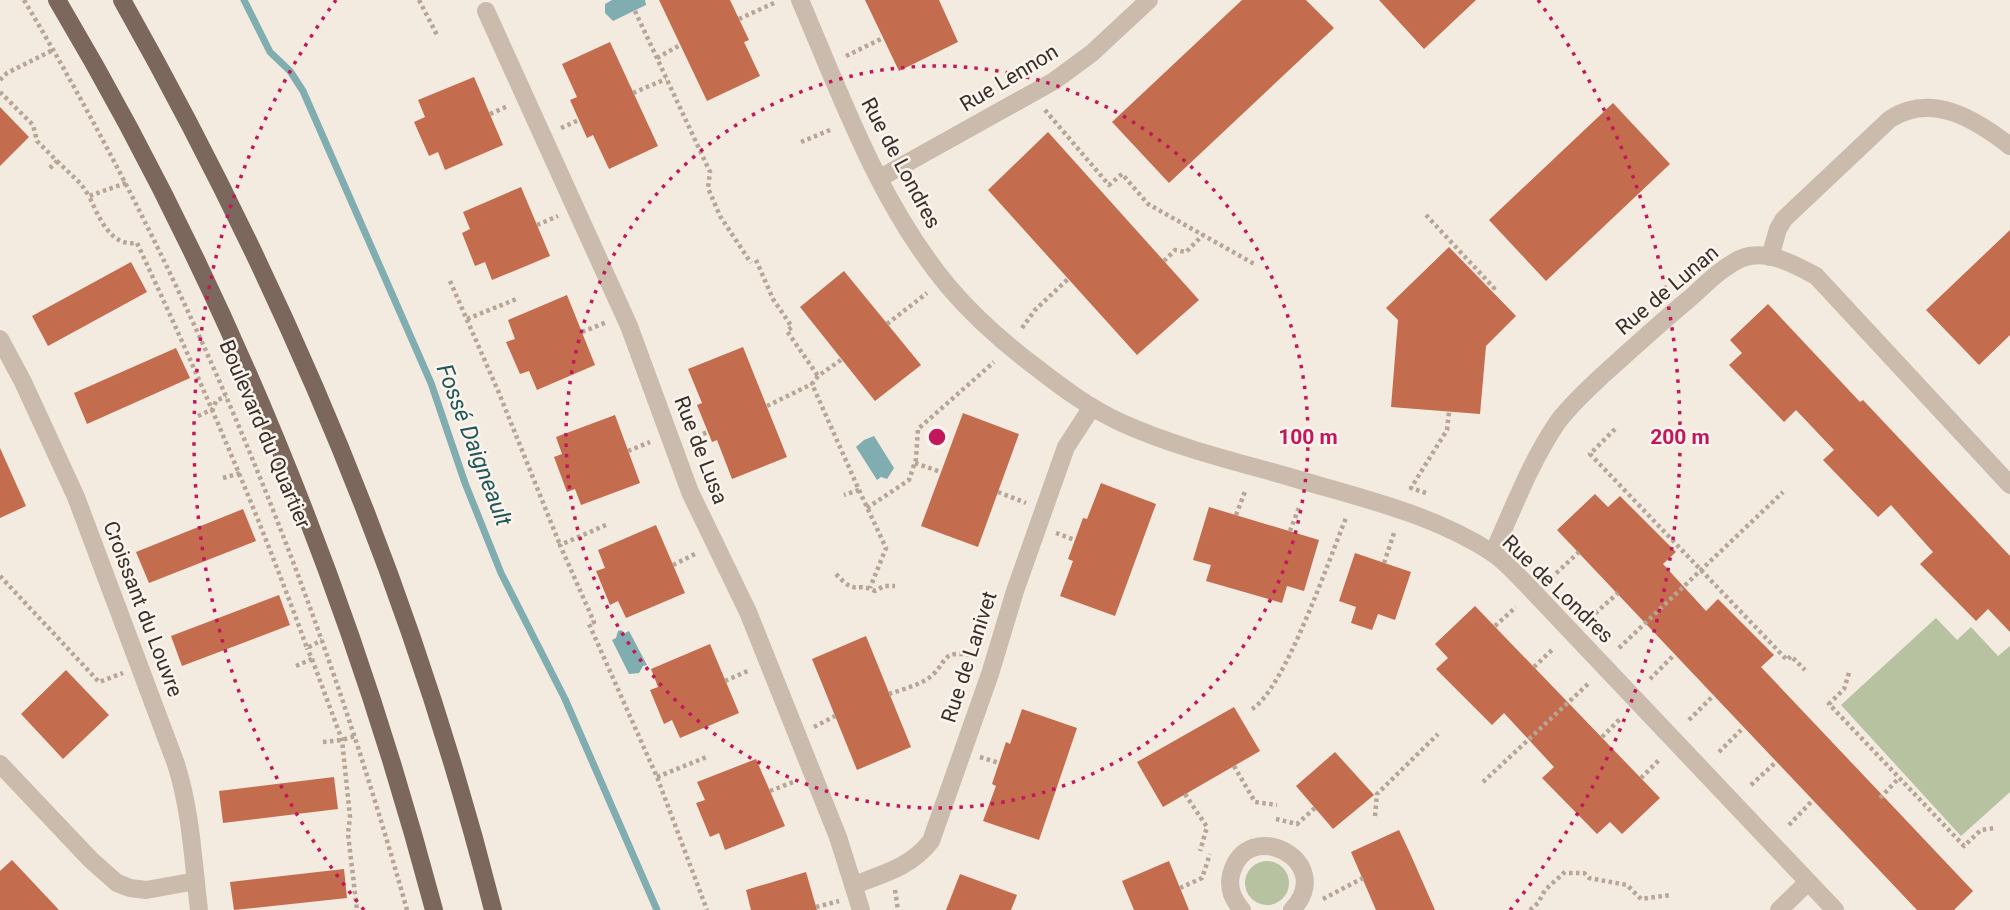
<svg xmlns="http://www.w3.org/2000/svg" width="2010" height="910" font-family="Roboto,sans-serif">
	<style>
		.green { fill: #b6c2a0 }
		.water { fill: #80adb0 }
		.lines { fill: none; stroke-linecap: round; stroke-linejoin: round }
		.stream { stroke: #80adb0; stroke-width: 7 }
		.building { fill: #c36c4e }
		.path { stroke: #b7a596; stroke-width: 4.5; stroke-dasharray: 3.5 3.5; stroke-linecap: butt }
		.minor { stroke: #cbbbac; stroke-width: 18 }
		.major { stroke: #7b675c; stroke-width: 18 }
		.ring { fill: none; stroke: #c2185b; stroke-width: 3.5; stroke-dasharray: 3.5 7 }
		.labels { text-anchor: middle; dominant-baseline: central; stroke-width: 5; stroke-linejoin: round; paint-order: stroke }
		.street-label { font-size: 21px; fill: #39302b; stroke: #faf4ed }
		.water-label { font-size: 23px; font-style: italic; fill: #21565a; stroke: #faf4ed }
		.centre { fill: #c2185b; stroke: #faf4ed; stroke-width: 3.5 }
		.ring-label { font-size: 21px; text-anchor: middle; font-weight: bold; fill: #c2185b; stroke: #faf4ed; stroke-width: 5; stroke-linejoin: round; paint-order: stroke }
	</style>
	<rect width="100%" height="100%" fill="#f3eae0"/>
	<g class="green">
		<polygon points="1936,618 1957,640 1971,627 1998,656 2010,646 2010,792 1961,836 1841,705"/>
		<circle cx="1267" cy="883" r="22"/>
	</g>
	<g class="water">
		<polygon points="612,0 645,0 646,5 613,21 605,13 605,4"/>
		<polygon points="874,436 894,468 887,479 881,477 877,480 856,447 864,440"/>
		<polygon points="621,630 625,633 629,631 647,665 643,666 639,673 629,674 612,640 616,638 618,631"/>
	</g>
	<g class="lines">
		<polyline class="stream" points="244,0 270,52 290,71 303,91 431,383 465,483 501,573 565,699 657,910"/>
	</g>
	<g class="building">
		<polygon points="659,0 730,0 749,40 744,42 760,76 707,101"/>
		<polygon points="865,0 939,0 958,42 899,71"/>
		<polygon points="1242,0 1306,0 1334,28 1169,183 1112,122"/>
		<polygon points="1379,0 1476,0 1424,49"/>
		<polygon points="610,42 658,146 609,169 593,135 587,138 570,100 577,97 562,64"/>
		<polygon points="474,77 503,145 445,170 438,152 429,156 414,122 425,117 418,100"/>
		<polygon points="1613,103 1670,164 1546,281 1489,220"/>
		<polygon points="0,107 29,137 0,166"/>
		<polygon points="1048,132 1199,300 1137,355 988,190"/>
		<polygon points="521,187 550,256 492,280 485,262 475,266 462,233 470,229 463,212"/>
		<polygon points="2010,230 2010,335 1979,365 1926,310"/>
		<polygon points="1449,247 1516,316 1486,346 1480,414 1391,407 1398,320 1386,308"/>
		<polygon points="131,262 147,292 48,346 32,316"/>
		<polygon points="844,271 921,365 875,401 800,307"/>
		<polygon points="567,295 595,365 537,390 529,371 520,374 506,342 515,339 508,320"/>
		<polygon points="1768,304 1860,402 1863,400 2010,556 2010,632 1988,609 1976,621 1920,564 1933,552 1891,505 1878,517 1823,460 1834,450 1796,410 1784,422 1729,365 1742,353 1730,340"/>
		<polygon points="743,347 787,457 732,479 717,440 712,442 697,405 702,403 688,369"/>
		<polygon points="176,348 190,378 87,424 74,393"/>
		<polygon points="963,413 1019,434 978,547 921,526"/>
		<polygon points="615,415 640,483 581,505 575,489 567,492 554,457 562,454 556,437"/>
		<polygon points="0,448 26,506 0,518"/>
		<polygon points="1101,483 1156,504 1115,616 1060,596 1073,561 1068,559 1083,518 1087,519"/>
		<polygon points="1595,494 1608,507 1620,496 1676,552 1663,564 1706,611 1718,599 1774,655 1761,667 1973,891 1954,910 1917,910 1557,530"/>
		<polygon points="1209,507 1319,540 1304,591 1287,586 1282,603 1206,581 1211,565 1193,560"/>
		<polygon points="243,509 256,541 149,583 136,552"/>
		<polygon points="656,525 685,593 626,618 618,601 610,605 596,571 605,568 598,550"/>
		<polygon points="1355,553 1411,572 1395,620 1378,614 1372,630 1351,623 1356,607 1339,601"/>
		<polygon points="279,595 290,625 182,666 171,636"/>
		<polygon points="1475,606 1660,798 1622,834 1610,822 1597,834 1542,778 1554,767 1504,713 1492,725 1436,669 1448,658 1435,644"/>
		<polygon points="866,636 911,747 857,770 812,659"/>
		<polygon points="710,644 739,713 680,738 672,720 664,724 650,690 658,687 651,669"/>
		<polygon points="66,670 109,715 63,759 21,714"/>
		<polygon points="1234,707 1260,751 1163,807 1137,762"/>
		<polygon points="1022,709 1077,728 1039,840 983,821 996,786 992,784 1006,742 1010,744"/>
		<polygon points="1335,752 1374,795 1333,829 1296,786"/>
		<polygon points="756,759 785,826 725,850 719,833 710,837 696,803 705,800 697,782"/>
		<polygon points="334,777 338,809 223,823 219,791"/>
		<polygon points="1399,830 1409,851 1435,910 1376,910 1351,852"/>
		<polygon points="12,860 59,910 0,910 0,871"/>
		<polygon points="1169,861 1189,910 1134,910 1122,881"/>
		<polygon points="344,869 347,898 234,910 230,882"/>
		<polygon points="806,872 817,910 751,910 746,890"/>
		<polygon points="960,874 1017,895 1011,910 946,910"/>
	</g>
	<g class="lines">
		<g class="path">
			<path d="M24,0C193,284 318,592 407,910"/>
			<polyline points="419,0 437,35"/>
			<polyline points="635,11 710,172 708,188 720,216 751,263"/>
			<polyline points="739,19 776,2"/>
			<polyline points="846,56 883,38"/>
			<polyline points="657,58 680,45"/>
			<polyline points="0,80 7,73 53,50"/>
			<polyline points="0,92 33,125 37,141 57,161 49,169"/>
			<polyline points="633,93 666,79"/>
			<polyline points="1045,110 1109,185 1122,174 1148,204 1256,265"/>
			<polyline points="490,114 508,106"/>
			<polyline points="561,128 579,120"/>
			<polyline points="801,142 830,130"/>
			<polyline points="57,161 81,184 89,196"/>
			<path d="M126,183L89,196C99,217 110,247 137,243C199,376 257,510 307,648L322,640"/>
			<polyline points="1426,215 1494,288 1491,290"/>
			<polyline points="537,225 558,216"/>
			<polyline points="756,260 773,299 792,327 787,331 818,376"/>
			<polyline points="1164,261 1175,250 1186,252 1203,235"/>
			<polyline points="450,281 499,393 560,545"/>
			<polyline points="467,319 519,298"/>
			<polyline points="887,324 927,293"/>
			<polyline points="1022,328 1035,310 1068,279"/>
			<polyline points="582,332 607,322"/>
			<polyline points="841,360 818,376 812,384 859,490 844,495"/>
			<polyline points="767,406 812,384"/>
			<polyline points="198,416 213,409 216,401 226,396"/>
			<polyline points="1615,429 1590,454 1787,660 1791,656 1805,670"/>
			<polyline points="690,439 708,432"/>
			<polyline points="628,451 650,442"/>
			<polyline points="915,463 941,472"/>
			<polyline points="223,478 240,473"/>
			<polyline points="859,490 886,548 870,588"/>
			<polyline points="998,492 1026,503"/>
			<polyline points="1426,493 1411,488 1447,430 1449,412"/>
			<polyline points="867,508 909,480 916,459 918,429 994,362"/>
			<polyline points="1236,515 1246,489"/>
			<polyline points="606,525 560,545 594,622 589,624 657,777 707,910"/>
			<polyline points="1290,531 1300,505"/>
			<polyline points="1056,533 1075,540"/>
			<polyline points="1384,563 1395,530"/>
			<polyline points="673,565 697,553"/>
			<path d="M836,574C857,597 854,581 875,591L884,586H895"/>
			<polyline points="0,576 99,682 123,673"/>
			<polyline points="1551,578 1579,552"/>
			<polyline points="1590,618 1618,593"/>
			<polyline points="1495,626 1516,607"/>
			<polyline points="1619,648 1783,492"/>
			<polyline points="312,659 342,740 350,817 348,834 357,910"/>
			<polyline points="296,666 312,659 307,648"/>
			<polyline points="1534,667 1554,648"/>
			<polyline points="1849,673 1844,689 1829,704 1964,846 1981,830 1996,828"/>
			<polyline points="1650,679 1675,654"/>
			<polyline points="725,681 750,670"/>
			<path d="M889,694C901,690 915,686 926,680C950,664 937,648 975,656"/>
			<path d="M1252,709C1285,689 1329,559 1346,518"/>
			<polyline points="1689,720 1714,695"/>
			<polyline points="814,727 835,716"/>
			<polyline points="1602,737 1621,718"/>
			<polyline points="323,742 342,740 355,736"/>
			<polyline points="1719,752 1741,730"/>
			<polyline points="980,757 999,763"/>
			<polyline points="1234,766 1255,802 1277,805"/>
			<polyline points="657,777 709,756"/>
			<polyline points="1641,778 1660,759"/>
			<polyline points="1483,782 1588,684"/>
			<polyline points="1751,785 1776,762"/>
			<polyline points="770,791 796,781"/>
			<polyline points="1185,794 1207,827 1200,851"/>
			<polyline points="1880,798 1899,778"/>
			<polyline points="1375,816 1377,794 1438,734"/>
			<polyline points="1276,819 1297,824 1315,808"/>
			<polyline points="1789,825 1813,800"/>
			<polyline points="1569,873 1584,873 1589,878 1627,885 1641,899 1670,895"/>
			<polyline points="1180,888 1202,878 1210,854"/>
			<polyline points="895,890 898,910"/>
			<polyline points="1323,899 1363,878"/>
			<polyline points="816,907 839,901"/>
			<polyline points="1530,910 1538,903 1545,890 1567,870"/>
		</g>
		<g class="minor">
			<path d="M800,0C842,98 879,203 948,286C974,317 1005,344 1037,368C1064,389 1091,409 1122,423C1173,446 1229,460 1283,475C1353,496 1429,512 1491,552C1504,560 1515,573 1526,584L1835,910"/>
			<polyline points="486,11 629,326 690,492 748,612 838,837 861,910"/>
			<polyline points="880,178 1054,81 1092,53 1149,0"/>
			<path d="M1770,257L1778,229L1784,219L1890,119C1932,92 1975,119 2010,146"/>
			<path d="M0,339L23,382L76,497L176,764C191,811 193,861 199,910"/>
			<path d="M1493,553C1513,509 1530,463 1557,423C1570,405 1588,389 1605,373C1633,348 1660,323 1689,299C1705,285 1721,268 1740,259C1765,248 1794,264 1816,276L2010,485"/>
			<polyline points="0,764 91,860 117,883 130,888 146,890 196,881"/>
			<path d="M854,885C883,874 911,867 931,841L990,674L1015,591L1066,447L1092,407"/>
			<path d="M1242,910C1233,900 1228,888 1231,875C1246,814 1338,861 1292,910"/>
			<polyline points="1779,910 1808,882"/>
		</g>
		<g class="major">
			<path d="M57,0C225,282 350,593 434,910"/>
			<path d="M122,0C283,285 413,592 493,910"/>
		</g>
	</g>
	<g class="ring">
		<circle cx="937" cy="437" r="371"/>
		<path d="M364 910A743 743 0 0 1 336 0M1538 0A743 743 0 0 1 1510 910"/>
	</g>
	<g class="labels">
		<g class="street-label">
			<text transform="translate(1009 78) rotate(-31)">Rue Lennon</text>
			<text transform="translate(901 163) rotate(62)">Rue de Londres</text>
			<text transform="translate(1667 290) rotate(-40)">Rue de Lunan</text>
			<text transform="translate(265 434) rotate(67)">Boulevard du Quartier</text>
			<text transform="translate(701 450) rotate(69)">Rue de Lusa</text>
			<text transform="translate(1558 589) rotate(44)">Rue de Londres</text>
			<text transform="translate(143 609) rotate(69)">Croissant du Louvre</text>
			<text transform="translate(969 657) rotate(-72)">Rue de Lanivet</text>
		</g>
		<g class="water-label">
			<text transform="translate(474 445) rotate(69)">Fossé Daigneault</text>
		</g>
	</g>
	<circle cx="937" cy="437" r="10" class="centre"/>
	<g class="ring-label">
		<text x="1308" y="444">100 m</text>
		<text x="1680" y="444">200 m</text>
	</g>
</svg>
